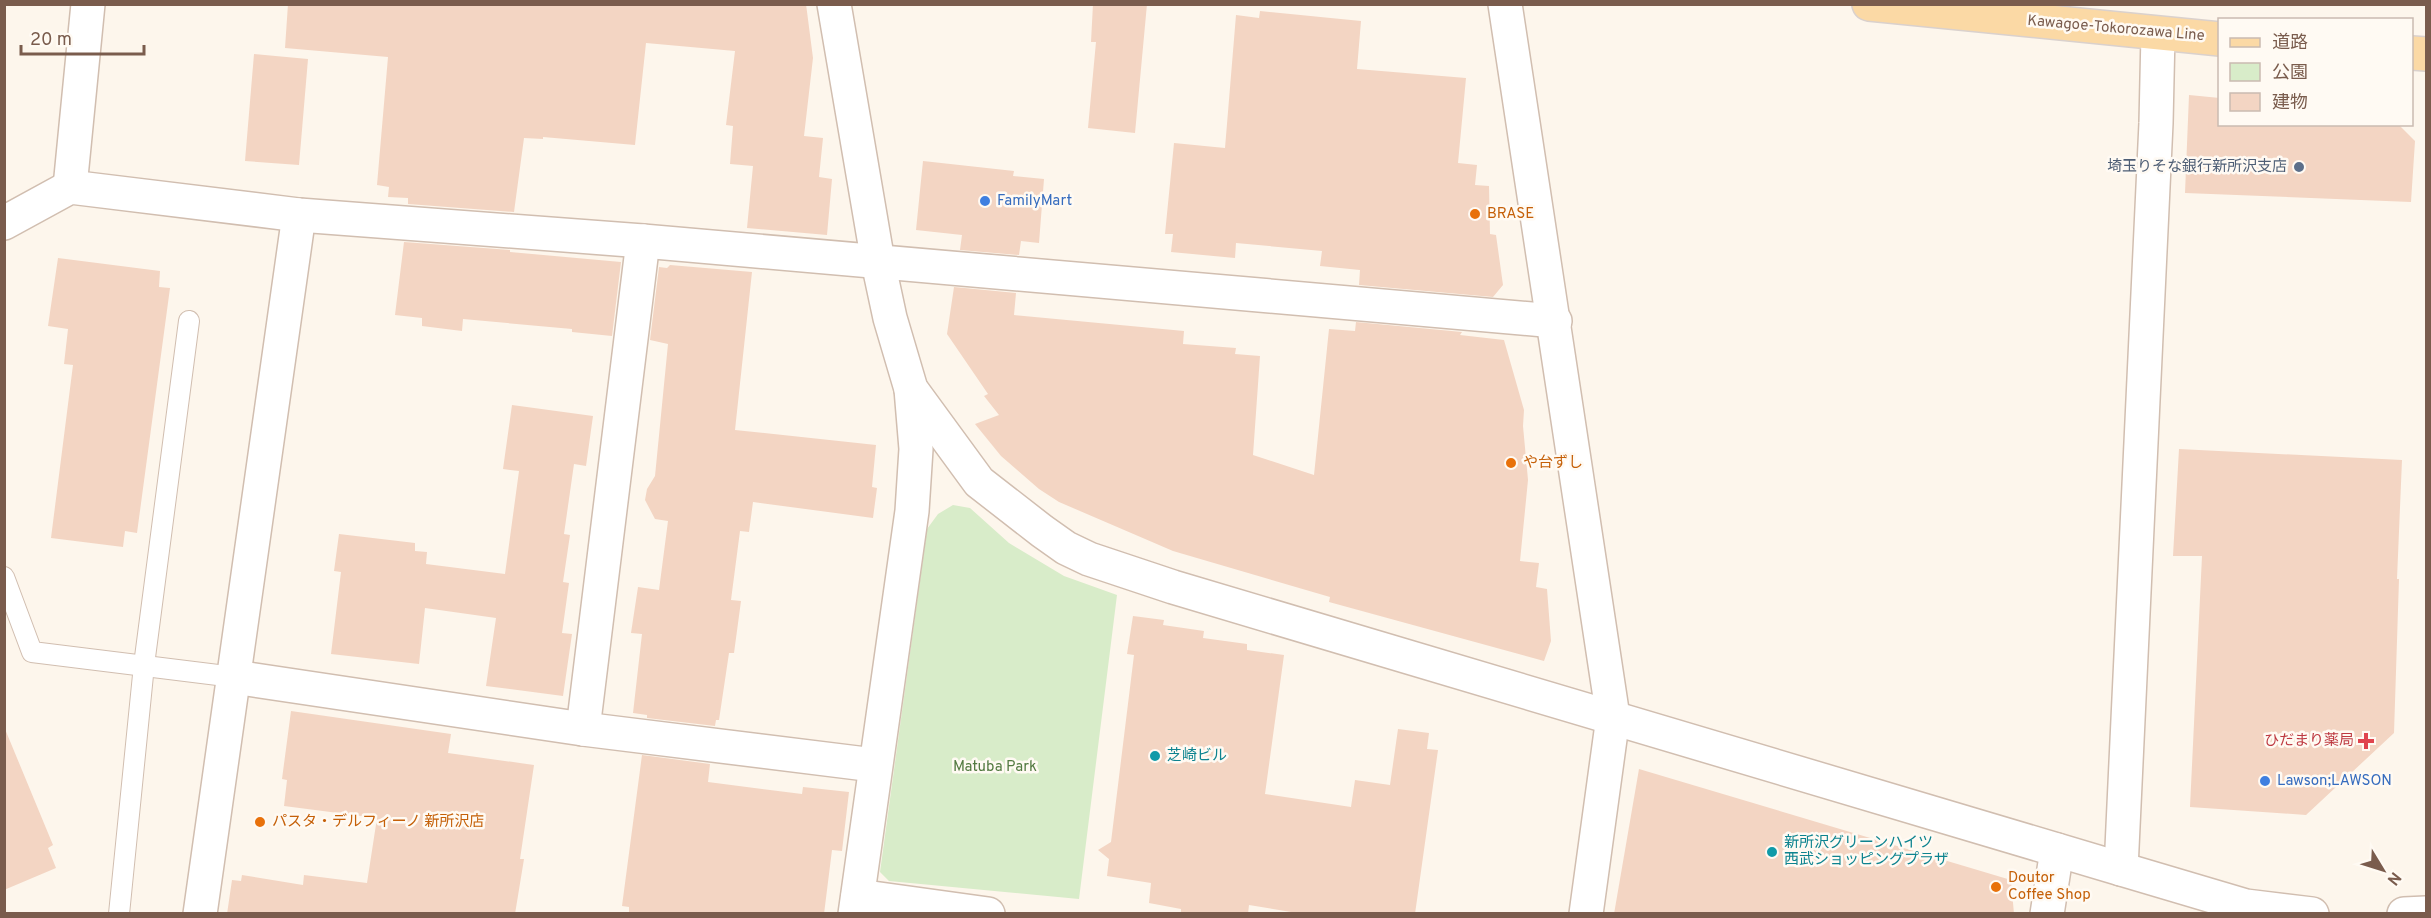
<svg xmlns="http://www.w3.org/2000/svg" width="2431" height="918" font-family="Overpass,'Noto Sans JP',sans-serif">
	<style>
		.green { fill: #d8ecc9 }
		.building { fill: #f3d5c3 }
		.lines { fill: none; stroke-linecap: round; stroke-linejoin: round }
		.service-casing { stroke: #d1beb0; stroke-width: 22 }
		.minor-casing { stroke: #d1beb0; stroke-width: 36 }
		.tertiary-casing { stroke: #d1beb0; stroke-width: 36 }
		.primary-casing { stroke: #dad1cd; stroke-width: 36 }
		.service { stroke: #fff; stroke-width: 20 }
		.minor { stroke: #fff; stroke-width: 33 }
		.tertiary { stroke: #fff; stroke-width: 33 }
		.primary { stroke: #fbd9a5; stroke-width: 33 }
		.service-dot { fill: #5c6f8a; stroke: #fffaf3; stroke-width: 2 }
		.shop-dot { fill: #3f7fe0; stroke: #fffaf3; stroke-width: 2 }
		.food-dot { fill: #e8710a; stroke: #fffaf3; stroke-width: 2 }
		.health-dot { fill: #e0444e; stroke: #fffaf3; stroke-width: 2 }
		.culture-dot { fill: #0f9aa8; stroke: #fffaf3; stroke-width: 2 }
		.labels { text-anchor: middle; dominant-baseline: central; stroke-width: 5; stroke-linejoin: round; paint-order: stroke }
		.street-label { font-size: 15px; fill: #7a5c4d; stroke: #fffaf3 }
		.service-label { font-size: 15px; fill: #4e5e75; stroke: #fffaf3; text-anchor: end }
		.shop-label { font-size: 15px; fill: #366cbe; stroke: #fffaf3; text-anchor: start }
		.food-label { font-size: 15px; fill: #c56008; stroke: #fffaf3; text-anchor: start }
		.health-label { font-size: 15px; fill: #be3a42; stroke: #fffaf3; text-anchor: end }
		.culture-label { font-size: 15px; fill: #0d838f; stroke: #fffaf3; text-anchor: start }
		.park-label { font-size: 15px; fill: #537a41; stroke: #fffaf3 }
	</style>
	<rect width="100%" height="100%" fill="#fdf6ec"/>
	<polygon class="green" points="953,505 970,508 1009,543 1064,576 1117,595 1079,899 889,881 880,872 927,529 938,514"/>
	<g class="building">
		<polygon points="288,4 806,4 813,58 804,136 823,138 819,177 832,179 827,235 747,228 753,166 730,164 733,126 726,125 735,51 646,43 635,145 543,137 543,139 524,138 514,212 408,204 408,198 388,197 389,187 377,185 388,57 285,48"/>
		<polygon points="1093,4 1147,4 1135,133 1088,128 1096,42 1091,42"/>
		<polygon points="1260,11 1361,21 1357,69 1466,78 1458,163 1477,165 1475,185 1489,186 1490,234 1496,235 1503,285 1493,297 1359,285 1360,270 1320,266 1322,251 1236,243 1235,258 1171,252 1173,234 1165,234 1174,143 1225,148 1236,15 1259,18"/>
		<polygon points="254,54 308,59 299,165 245,161"/>
		<polygon points="2189,95 2220,98 2220,124 2398,124 2415,141 2411,202 2185,193"/>
		<polygon points="923,161 1014,171 1013,176 1044,179 1039,243 1021,241 1019,255 960,250 962,235 916,230"/>
		<polygon points="404,242 510,250 510,252 621,262 612,336 572,332 572,329 463,319 462,331 422,326 422,318 395,315"/>
		<polygon points="58,258 160,271 159,287 170,288 137,533 125,531 123,547 51,538 73,365 64,364 68,329 48,326"/>
		<polygon points="670,265 752,272 735,430 876,445 872,487 877,488 873,518 753,502 749,532 740,531 731,600 741,601 734,653 729,653 719,720 716,720 715,726 647,718 647,715 633,713 642,634 631,633 638,587 659,590 668,521 655,519 645,500 647,489 655,476 668,344 650,340 659,267 667,268"/>
		<polygon points="954,287 1016,293 1014,315 1184,331 1183,344 1236,348 1235,354 1260,356 1253,455 1314,475 1329,329 1355,331 1356,322 1462,332 1460,335 1504,340 1524,410 1523,426 1528,480 1520,561 1539,563 1536,587 1547,589 1551,641 1544,661 1329,602 1330,597 1173,551 1059,502 1039,489 1001,456 975,424 999,415 984,396 988,394 947,334"/>
		<polygon points="512,405 593,416 586,466 574,464 564,534 570,535 563,582 569,583 562,633 572,634 563,696 486,686 496,618 425,608 419,664 331,654 341,572 334,571 339,534 415,543 415,551 427,552 426,564 505,574 519,471 503,469"/>
		<polygon points="2179,449 2402,460 2397,579 2399,579 2394,733 2306,815 2190,807 2202,556 2173,556"/>
		<polygon points="1133,616 1164,620 1163,625 1204,631 1203,638 1247,644 1247,650 1284,655 1265,794 1351,807 1355,780 1390,785 1398,729 1429,733 1427,749 1438,750 1415,914 1303,914 1249,905 1248,914 1181,914 1181,909 1149,903 1151,883 1107,876 1109,859 1098,850 1111,842 1134,655 1127,654"/>
		<polygon points="291,711 451,734 448,753 534,765 520,859 524,859 515,914 227,914 232,880 241,881 242,875 303,885 304,875 367,883 377,818 284,806 287,780 282,779"/>
		<polygon points="5,729 53,845 48,848 56,868 4,890"/>
		<polygon points="642,755 710,764 708,782 802,794 803,787 849,792 842,851 832,850 824,914 629,914 629,907 622,906"/>
		<polygon points="1639,769 2011,880 2014,914 1614,914"/>
	</g>
	<g class="lines">
		<g class="service-casing">
			<g id="service">
				<polyline points="4,577 32,652 234,677"/>
				<polyline points="119,914 144,665 189,321"/>
			</g>
		</g>
		<g class="minor-casing">
			<g id="minor">
				<polyline points="70,187 88,4"/>
				<polyline points="4,223 70,187 299,215 643,241 1555,321"/>
				<polyline points="234,677 583,729 874,765"/>
				<polyline points="583,729 643,241"/>
				<polyline points="2121,869 2156,123 2158,34"/>
				<polyline points="858,896 988,914"/>
				<polyline points="200,914 299,215"/>
				<polyline points="855,914 912,511 916,449 911,389"/>
				<polyline points="2047,914 2057,850"/>
				<polyline points="2404,914 2426,913"/>
			</g>
		</g>
		<g class="tertiary-casing">
			<g id="tertiary">
				<polyline points="834,4 878,262 890,318 911,389 979,482 1042,531 1066,548 1089,559 1173,587 2121,869 2246,906 2312,914"/>
				<polyline points="1505,4 1613,717 1586,914"/>
			</g>
		</g>
		<g class="primary-casing">
			<g id="primary">
				<polyline points="1869,4 2220,39"/>
				<polyline points="2412,53 2426,54"/>
			</g>
		</g>
		<use href="#service" class="service"/>
		<use href="#minor" class="minor"/>
		<use href="#tertiary" class="tertiary"/>
		<use href="#primary" class="primary"/>
	</g>
	<circle class="service-dot" cx="2299" cy="167" r="6"/>
	<g class="shop-dot">
		<circle cx="985" cy="201" r="6"/>
		<circle cx="2265" cy="781" r="6"/>
	</g>
	<g class="food-dot">
		<circle cx="1475" cy="214" r="6"/>
		<circle cx="1511" cy="463" r="6"/>
		<circle cx="260" cy="822" r="6"/>
		<circle cx="1996" cy="887" r="6"/>
	</g>
	<path class="health-dot" d="M2363 732h6v6h6v6h-6v6h-6v-6h-6v-6h6z"/>
	<g class="culture-dot">
		<circle cx="1155" cy="756" r="6"/>
		<circle cx="1772" cy="852" r="6"/>
	</g>
	<g class="labels">
		<g class="street-label">
			<text transform="translate(2116 29) rotate(5)">Kawagoe-Tokorozawa Line</text>
		</g>
		<g class="service-label">
			<text x="2287" y="167">埼玉りそな銀行新所沢支店</text>
		</g>
		<g class="shop-label">
			<text x="997" y="201">FamilyMart</text>
			<text x="2277" y="781">Lawson;LAWSON</text>
		</g>
		<g class="food-label">
			<text x="1487" y="214">BRASE</text>
			<text x="1523" y="463">や台ずし</text>
			<text x="272" y="822">パスタ・デルフィーノ 新所沢店</text>
			<text x="2008" y="878">Doutor<tspan x="2008" dy="17">Coffee Shop</tspan></text>
		</g>
		<g class="health-label">
			<text x="2354" y="741">ひだまり薬局</text>
		</g>
		<g class="culture-label">
			<text x="1167" y="756">芝崎ビル</text>
			<text x="1784" y="843">新所沢グリーンハイツ<tspan x="1784" dy="17">西武ショッピングプラザ</tspan></text>
		</g>
		<g class="park-label">
			<text x="995" y="767">Matuba Park</text>
		</g>
	</g>
	<rect width="2431" height="918" fill="none" stroke="#7a5c4d" stroke-width="12"/>
	<rect x="2218" y="18" width="195" height="108" fill="#fffaf3" stroke="#cabbb1" stroke-width="1.5"/>
	<rect x="2230" y="38" width="30" height="9" fill="#fbd9a5" stroke="#cabbb1" stroke-width="1.5"/>
	<text x="2272" y="48" font-size="18" fill="#7a5c4d">道路</text>
	<rect x="2230" y="63" width="30" height="18" fill="#d8ecc9" stroke="#cabbb1" stroke-width="1.5"/>
	<text x="2272" y="78" font-size="18" fill="#7a5c4d">公園</text>
	<rect x="2230" y="93" width="30" height="18" fill="#f3d5c3" stroke="#cabbb1" stroke-width="1.5"/>
	<text x="2272" y="108" font-size="18" fill="#7a5c4d">建物</text>
	<g transform="translate(2383 870) rotate(128)" stroke="#fffaf3" stroke-width="4.5" paint-order="stroke">
	<path d="M0-4.5L10 22L0 15L-10 22Z" fill="#7a5c4d"/>
	<text y="-9" font-size="16" font-weight="bold" text-anchor="middle" fill="#7a5c4d">N</text>
	</g>
	<path d="M21 45v9h123v-9" fill="none" stroke="#7a5c4d" stroke-width="3"/>
	<text x="30" y="45" font-size="18" fill="#7a5c4d" stroke="#fffaf3" stroke-width="4.5" paint-order="stroke">20 m</text>
</svg>
